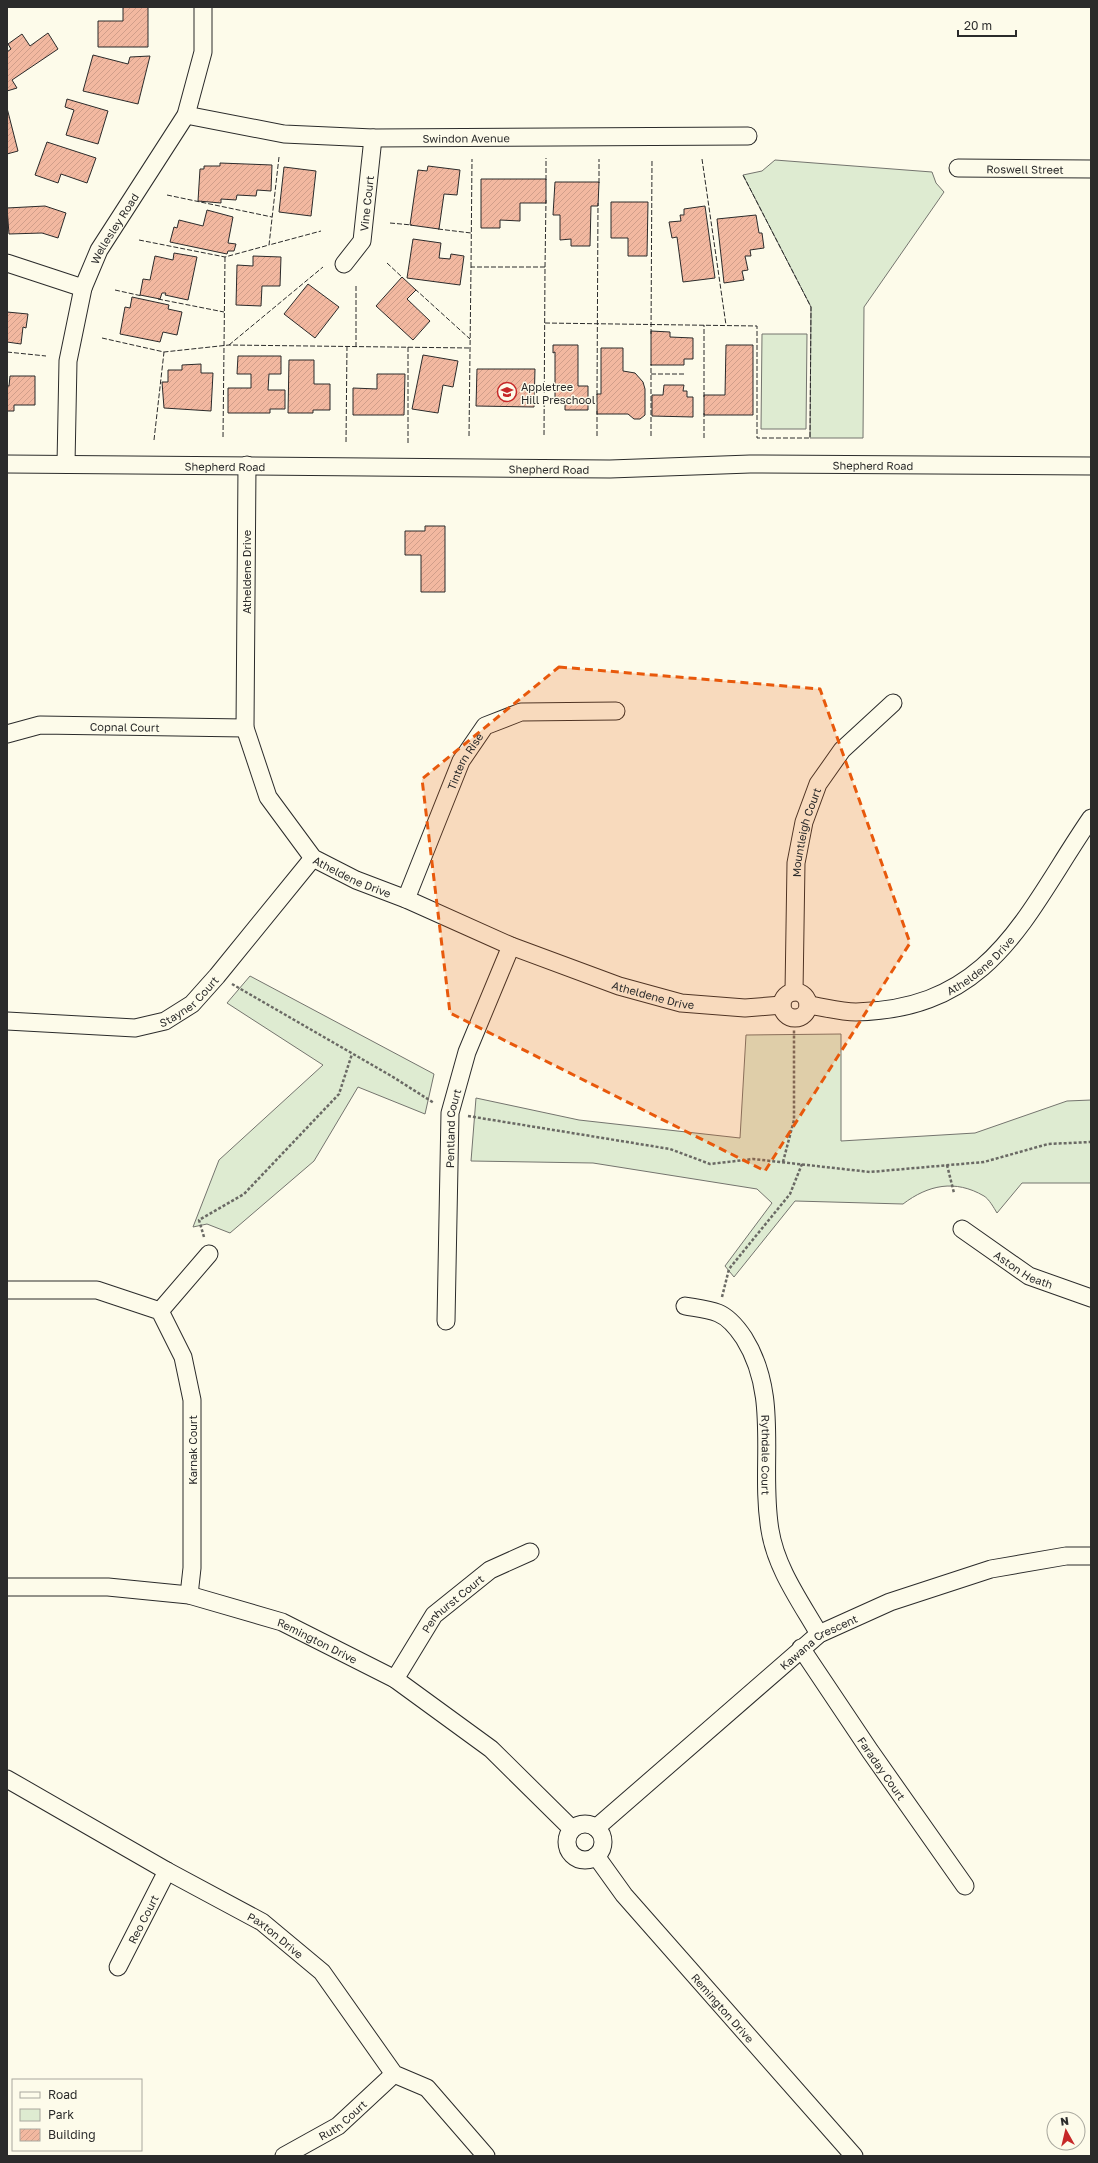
<svg xmlns="http://www.w3.org/2000/svg" width="1098" height="2163" font-family="'Golos Text',sans-serif">
	<style>
		.park { fill: #deebd1; stroke: #74746e }
		.building { fill: url(#building-hatch); stroke: #2b2b2b }
		.lines { fill: none; stroke-linecap: round; stroke-linejoin: round }
		.minor-casing { stroke: #2b2b2b; stroke-width: 19 }
		.path { stroke: #6a6964; stroke-width: 2.5; stroke-dasharray: 3 2; stroke-linecap: butt }
		.minor { stroke: #fdfbea; stroke-width: 17 }
		.fence { stroke: #2b2b2b; stroke-width: 1; stroke-dasharray: 5 2; stroke-linecap: butt }
		.marked { fill: #e8590c; fill-opacity: 0.2; stroke: #e8590c; stroke-width: 3; stroke-dasharray: 8 5; stroke-linejoin: round }
		.labels { text-anchor: middle; dominant-baseline: central; stroke-width: 3; stroke-linejoin: round; paint-order: stroke }
		.street-label { font-size: 11px; fill: #2b2b2b; stroke: #fdfbea }
		.poi-label { font-size: 11px; fill: #2b2b2b; stroke: #fdfbea; text-anchor: start }
	</style>
	<defs>
		<pattern id="building-hatch" width="6" height="6" patternUnits="userSpaceOnUse"><rect width="6" height="6" fill="#f2b8a0"/><path d="M-1 1l2-2M0 6l6-6M5 7l2-2" fill="none" stroke="#d09e8a"/></pattern>
	</defs>
	<rect width="100%" height="100%" fill="#fdfbea"/>
	<g class="park">
		<polygon points="775,160 932,172 936,183 944,192 864,307 863,438 810,438 811,307 743,175 762,171"/>
		<polygon points="762,334 807,334 806,429 761,429"/>
		<polygon points="250,976 434,1074 425,1114 358,1087 314,1161 230,1233 207,1224 193,1227 219,1160 323,1065 227,1003"/>
		<path d="M841,1034V1141L975,1133L1067,1101L1091,1100V1183H1022L997,1213C994,1208 989,1199 984,1196C955,1179 928,1185 903,1204L795,1201L734,1277L725,1266L772,1203L757,1189L593,1163L471,1161L476,1098L579,1120L740,1138L746,1035Z"/>
	</g>
	<g class="building">
		<polygon points="123,7 148,7 148,47 98,47 98,21 123,21"/>
		<polygon points="48,33 58,49 12,80 17,88 7,91 7,52 11,49 8,44 22,34 30,46"/>
		<polygon points="93,55 128,64 130,57 150,56 138,104 83,91"/>
		<polygon points="67,99 108,111 98,144 66,135 74,110 65,107"/>
		<polygon points="7,108 18,151 7,154"/>
		<polygon points="47,142 96,158 87,183 61,174 58,183 35,175"/>
		<polygon points="220,163 272,165 271,191 257,190 256,196 237,195 236,200 221,199 221,203 198,201 200,169 204,169 204,166 220,166"/>
		<polygon points="428,166 460,170 457,195 444,194 439,229 410,225 418,170 427,171"/>
		<polygon points="284,167 316,171 311,216 279,212"/>
		<polygon points="481,179 546,179 546,203 520,203 520,221 500,220 500,228 481,228"/>
		<polygon points="555,182 599,182 598,206 591,206 590,246 571,246 571,239 560,240 560,215 553,215"/>
		<polygon points="611,202 648,202 647,256 628,256 628,238 611,238"/>
		<polygon points="45,206 66,213 58,238 42,233 9,234 7,208"/>
		<polygon points="705,206 715,278 683,282 677,237 672,238 669,222 681,221 680,215 684,215 684,209"/>
		<polygon points="207,210 233,217 228,243 236,244 234,251 228,251 227,254 170,242 174,227 177,228 179,220 203,226"/>
		<polygon points="756,215 759,233 762,233 764,248 750,250 751,256 745,256 748,270 742,271 744,280 724,283 717,219"/>
		<polygon points="413,239 441,243 439,258 450,259 451,254 464,256 460,285 407,278"/>
		<polygon points="174,253 197,257 188,300 165,295 166,293 162,293 160,299 140,295 143,279 150,280 155,256 173,260"/>
		<polygon points="253,256 281,257 280,286 262,286 261,306 236,305 237,265 253,266"/>
		<polygon points="402,277 416,290 407,299 430,321 413,340 376,306"/>
		<polygon points="308,284 339,307 315,338 284,314"/>
		<polygon points="132,297 169,305 168,309 182,312 177,335 163,332 160,342 120,334 125,307 130,308"/>
		<polygon points="7,312 28,314 26,328 23,327 21,344 7,342"/>
		<polygon points="651,331 670,332 670,337 693,338 693,359 684,359 684,365 651,365"/>
		<polygon points="553,345 578,345 578,386 588,386 588,410 565,410 565,402 555,401 555,352 553,353"/>
		<polygon points="726,345 753,345 753,415 704,415 704,395 725,395"/>
		<polygon points="601,348 623,348 623,371 635,373 643,382 645,389 645,415 640,419 634,419 628,414 597,414 597,394 601,394"/>
		<polygon points="423,355 458,361 453,387 443,385 438,413 412,409"/>
		<polygon points="238,356 281,356 281,374 269,374 268,390 285,390 285,409 270,409 270,413 228,413 228,388 251,388 251,374 237,374"/>
		<polygon points="289,360 314,360 314,384 330,384 330,410 313,410 313,413 288,413"/>
		<polygon points="201,364 201,373 213,373 211,411 164,408 162,382 168,382 168,370 182,370 182,365"/>
		<polygon points="477,369 535,369 534,407 476,406"/>
		<polygon points="377,374 405,374 404,415 353,415 353,388 377,389"/>
		<polygon points="10,376 35,376 35,405 14,405 14,411 7,411 7,386 9,386"/>
		<polygon points="664,385 684,385 683,391 687,391 687,397 693,397 693,417 652,416 652,395 663,395"/>
		<polygon points="425,526 445,526 445,592 421,592 421,555 405,555 405,531 425,531"/>
	</g>
	<g class="lines">
		<g class="minor-casing">
			<g id="minor">
				<path id="s1" d="M186,115L284,134L373,138L748,136"/>
				<path id="s2" d="M958,168L1091,169"/>
				<polyline points="7,263 83,288"/>
				<path id="s3" d="M344,264L362,241L373,138"/>
				<path id="s4" d="M7,464L610,469L750,464L1091,466"/>
				<path id="s5" d="M66,464L68,361L83,288L99,250L186,115L203,52V7"/>
				<path id="s6" d="M247,465L245,728L268,797L313,858L356,880L406,899L511,946L619,986L681,1003L745,1008L782,1005"/>
				<path id="s7" d="M7,734L40,725L245,728"/>
				<path id="s8" d="M406,899L461,761L485,726L521,712L616,711"/>
				<path id="s9" d="M794,992L796,863L804,822L818,784L842,750L893,703"/>
				<circle cx="795" cy="1005" r="13"/>
				<path id="s10" d="M808,1005C823,1007 841,1012 856,1012C993,1009 1025,914 1091,818"/>
				<path id="s11" d="M7,1021L135,1028L165,1021L192,1004L217,976L313,858"/>
				<path id="s12" d="M962,1229L1029,1276L1091,1298"/>
				<polyline points="7,1290 97,1290 160,1311 183,1357 192,1400 192,1568 189,1595"/>
				<path id="s13" d="M685,1306C696,1308 708,1309 718,1313C728,1317 738,1329 744,1338C781,1397 759,1465 770,1530C776,1568 800,1601 819,1634"/>
				<polyline points="160,1311 209,1254"/>
				<path id="s14" d="M446,1321L450,1113L467,1052L511,946"/>
				<path id="s15" d="M7,1587H108L189,1595L282,1622L395,1679L491,1749L572,1829"/>
				<path id="s16" d="M801,1648L870,1751L965,1886"/>
				<path id="s17" d="M395,1679L434,1615L490,1570L530,1552"/>
				<path id="s18" d="M7,1779L167,1871L262,1922L322,1972L394,2074L427,2088L486,2156"/>
				<circle cx="585" cy="1842" r="18"/>
				<path id="s19" d="M596,1828L819,1634L890,1602L991,1569L1066,1556H1091"/>
				<path id="s20" d="M596,1856L624,1895L854,2156"/>
				<path id="s21" d="M118,1967L167,1871"/>
				<path id="s22" d="M284,2156L338,2126L394,2074"/>
			</g>
		</g>
		<g class="path">
			<polyline points="232,984 393,1077 434,1103"/>
			<polyline points="468,1116 670,1149 710,1164 753,1159 870,1172 984,1162 1048,1144 1091,1142"/>
			<polyline points="783,1162 794,1120 794,1030"/>
			<polyline points="947,1165 954,1193"/>
			<polyline points="204,1237 199,1220 244,1194 339,1094 352,1054"/>
			<polyline points="722,1297 729,1269 790,1194 802,1164"/>
		</g>
		<use href="#minor" class="minor"/>
		<g class="fence">
			<polyline points="279,157 269,245 321,231"/>
			<polyline points="702,159 726,325"/>
			<polyline points="546,180 546,158"/>
			<polyline points="599,183 599,159"/>
			<polyline points="167,195 272,217"/>
			<polyline points="390,223 412,225"/>
			<polyline points="438,229 471,233"/>
			<polyline points="139,240 225,257 269,245"/>
			<polyline points="387,263 403,278"/>
			<polyline points="471,267 472,159"/>
			<polyline points="545,267 546,200"/>
			<polyline points="415,289 470,339"/>
			<polyline points="115,290 142,296"/>
			<polyline points="158,299 224,312"/>
			<polyline points="545,323 757,326 757,438 810,438 811,307 743,175"/>
			<polyline points="651,334 652,160"/>
			<polyline points="102,338 164,352 229,345 470,348"/>
			<polyline points="229,345 323,267"/>
			<polyline points="356,347 356,284"/>
			<polyline points="7,352 46,356"/>
			<polyline points="651,374 684,374"/>
			<polyline points="597,395 598,203"/>
			<polyline points="704,397 704,325"/>
			<polyline points="469,436 471,267 545,267 544,436"/>
			<polyline points="597,436 597,411"/>
			<polyline points="651,436 651,364"/>
			<polyline points="223,437 225,257"/>
			<polyline points="704,438 704,413"/>
			<polyline points="154,440 164,352"/>
			<polyline points="346,442 347,346"/>
			<polyline points="408,443 408,347"/>
		</g>
	</g>
	<path class="marked" d="M559,667L820,689L910,943L765,1171L450,1013L422,779Z"/>
	<defs>
		<g id="school-ring" transform="scale(1)"><circle r="9.5" fill="#fdfbea" stroke="#c62828" stroke-width="1.5"/><path d="M0-5L7-2L0 1L-7-2ZM-4 1L0 2.5L4 1V4Q0 6-4 4Z" fill="#c62828"/></g>
	</defs>
	<g fill-rule="evenodd">
		<use href="#school-ring" x="507" y="392"/>
	</g>
	<g class="labels">
		<g class="street-label">
			<text stroke="none"><textPath href="#s1" startOffset="282">Swindon Avenue</textPath></text>
			<text stroke="none"><textPath href="#s2" startOffset="67">Roswell Street</textPath></text>
			<text stroke="none"><textPath href="#s3" startOffset="67">Vine Court</textPath></text>
			<text stroke="none"><textPath href="#s5" startOffset="245">Wellesley Road</textPath></text>
			<text stroke="none"><textPath href="#s4" startOffset="218">Shepherd Road</textPath></text>
			<text stroke="none"><textPath href="#s4" startOffset="866">Shepherd Road</textPath></text>
			<text stroke="none"><textPath href="#s4" startOffset="542">Shepherd Road</textPath></text>
			<text transform="translate(246 572) rotate(-90)">Atheldene Drive</text>
			<text stroke="none"><textPath href="#s7" startOffset="119">Copnal Court</textPath></text>
			<text stroke="none"><textPath href="#s8" startOffset="150">Tintern Rise</textPath></text>
			<text stroke="none"><textPath href="#s9" startOffset="161">Mountleigh Court</textPath></text>
			<text stroke="none"><textPath href="#s6" startOffset="455">Atheldene Drive</textPath></text>
			<text stroke="none"><textPath href="#s10" startOffset="185">Atheldene Drive</textPath></text>
			<text stroke="none"><textPath href="#s6" startOffset="779">Atheldene Drive</textPath></text>
			<text stroke="none"><textPath href="#s11" startOffset="190">Stayner Court</textPath></text>
			<text stroke="none"><textPath href="#s14" startOffset="193">Pentland Court</textPath></text>
			<text stroke="none"><textPath href="#s12" startOffset="74">Aston Heath</textPath></text>
			<text transform="translate(192 1450) rotate(-90)">Karnak Court</text>
			<text stroke="none"><textPath href="#s13" startOffset="191">Rythdale Court</textPath></text>
			<text stroke="none"><textPath href="#s17" startOffset="96">Penhurst Court</textPath></text>
			<text stroke="none"><textPath href="#s15" startOffset="319">Remington Drive</textPath></text>
			<text stroke="none"><textPath href="#s19" startOffset="291">Kawana Crescent</textPath></text>
			<text stroke="none"><textPath href="#s16" startOffset="145">Faraday Court</textPath></text>
			<text stroke="none"><textPath href="#s21" startOffset="54">Reo Court</textPath></text>
			<text stroke="none"><textPath href="#s18" startOffset="311">Paxton Drive</textPath></text>
			<text stroke="none"><textPath href="#s20" startOffset="198">Remington Drive</textPath></text>
			<text stroke="none"><textPath href="#s22" startOffset="69">Ruth Court</textPath></text>
		</g>
		<g class="poi-label">
			<text x="521" y="386">Appletree<tspan x="521" dy="13">Hill Preschool</tspan></text>
		</g>
	</g>
	<rect width="1098" height="2163" fill="none" stroke="#2b2b2b" stroke-width="16"/>
	<rect x="12" y="2079" width="130" height="72" fill="#fdfbea" stroke="#a9a89e"/>
	<rect x="20" y="2092" width="20" height="6" fill="#fdfbea" stroke="#a9a89e"/>
	<text x="48" y="2099" font-size="12" fill="#2b2b2b">Road</text>
	<rect x="20" y="2109" width="20" height="12" fill="#deebd1" stroke="#a9a89e"/>
	<text x="48" y="2119" font-size="12" fill="#2b2b2b">Park</text>
	<rect x="20" y="2129" width="20" height="12" fill="url(#building-hatch)" stroke="#a9a89e"/>
	<text x="48" y="2139" font-size="12" fill="#2b2b2b">Building</text>
	<g transform="translate(1066 2131) rotate(352)"><circle r="19" fill="#fdfbea" stroke="#a9a89e"/>
	<path d="M0-3L7 15L0 10L-7 15Z" fill="#c62828"/>
	<text y="-6" font-size="11" font-weight="bold" text-anchor="middle" fill="#2b2b2b">N</text>
	</g>
	<path d="M958 30v6h58v-6" fill="none" stroke="#2b2b2b" stroke-width="2"/>
	<text x="964" y="30" font-size="12" fill="#2b2b2b" stroke="#fdfbea" stroke-width="3" paint-order="stroke">20 m</text>
</svg>
